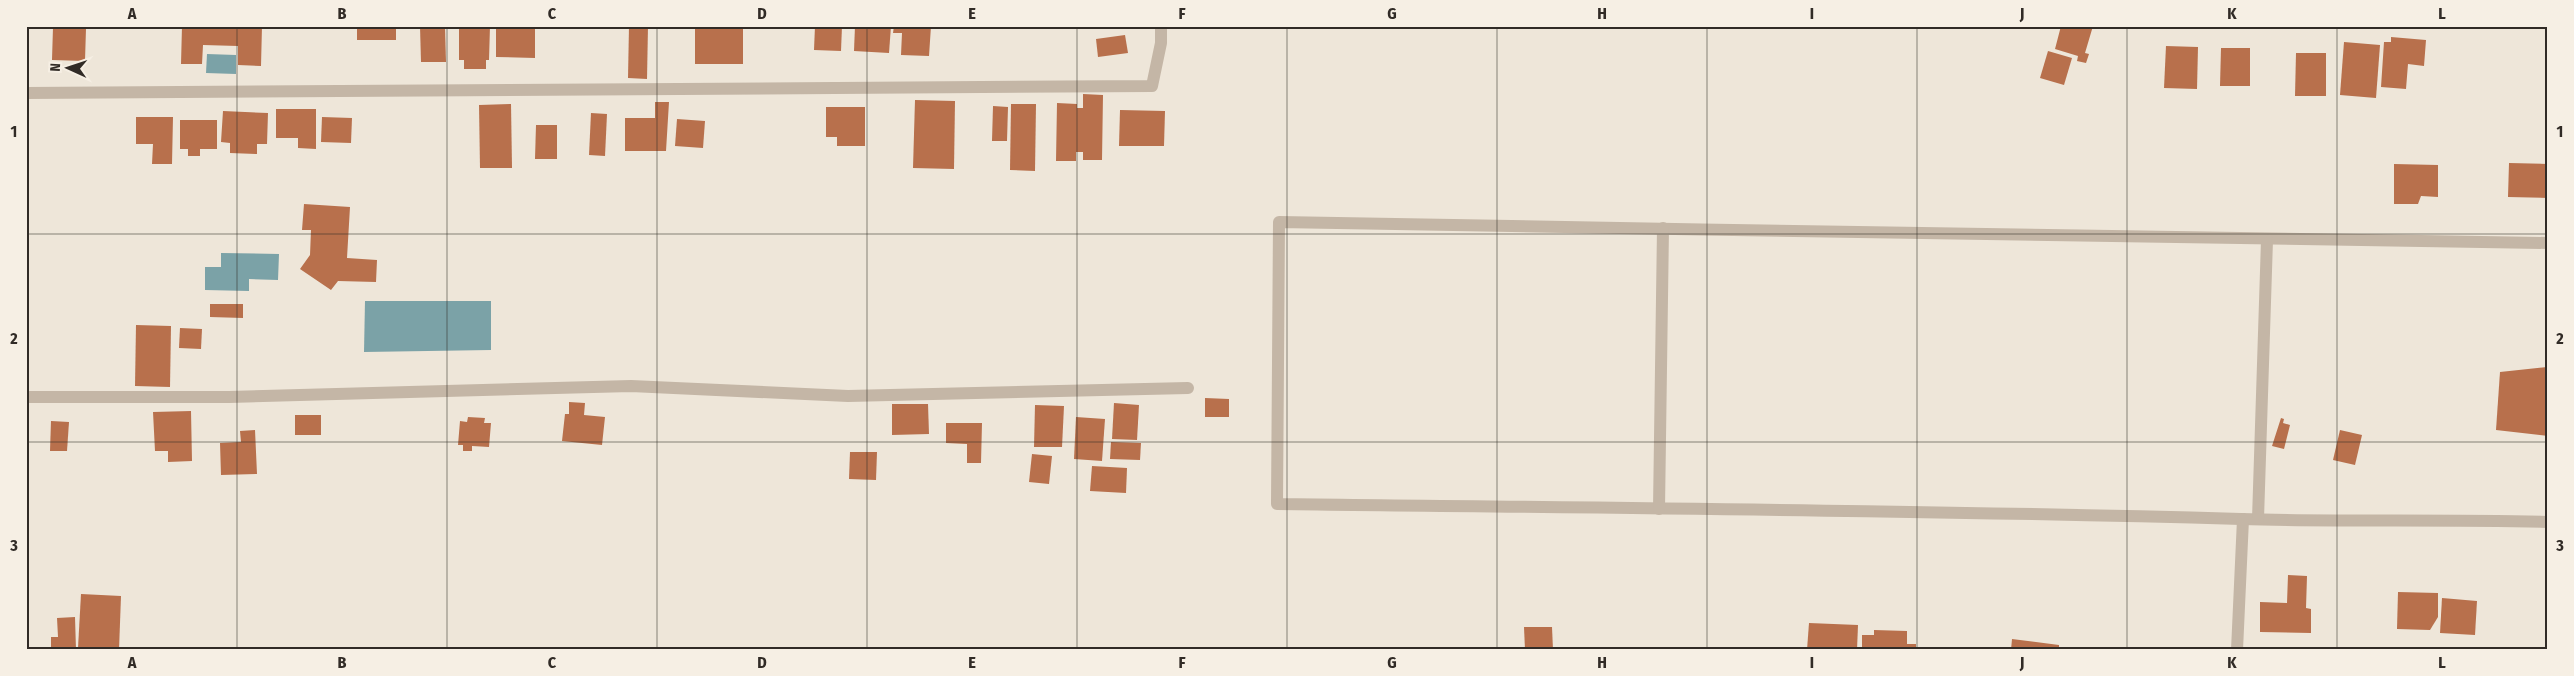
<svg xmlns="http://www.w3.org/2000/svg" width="2574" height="676" font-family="'Fira Sans Condensed',sans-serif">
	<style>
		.water { fill: #7ba2a7 }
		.building { fill: #b8704c }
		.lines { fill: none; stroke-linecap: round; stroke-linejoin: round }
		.street { stroke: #c4b6a6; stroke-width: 12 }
		.grid { fill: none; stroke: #312b26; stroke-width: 1; stroke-opacity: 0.55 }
		.neatline { fill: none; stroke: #312b26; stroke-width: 2 }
		.grid-label { font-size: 16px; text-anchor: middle; font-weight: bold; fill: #312b26 }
	</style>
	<rect width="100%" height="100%" fill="#eee6d9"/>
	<g class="water">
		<polygon points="207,54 236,55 236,74 206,73"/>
		<polygon points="221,253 279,254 278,280 249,279 249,291 205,290 205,267 221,267"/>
		<polygon points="365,301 491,301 491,350 364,352"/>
	</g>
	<g class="building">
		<polygon points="182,26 262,26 261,66 238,65 238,46 203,45 202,64 181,64"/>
		<rect x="357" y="26" width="39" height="14"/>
		<polygon points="420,26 445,26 446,62 421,62"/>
		<polygon points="459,26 490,26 489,60 486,60 486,69 464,69 464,60 459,60"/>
		<polygon points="496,26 535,26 535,58 496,57"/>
		<polygon points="629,26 648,26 647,79 628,78"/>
		<rect x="695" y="26" width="48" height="38"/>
		<polygon points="815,26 842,26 841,51 814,50"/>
		<polygon points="855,26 891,26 889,53 854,51"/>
		<polygon points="894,26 931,26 929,56 901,55 902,33 893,33"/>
		<polygon points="2061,26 2093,26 2085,53 2089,54 2086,63 2077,61 2078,56 2055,49"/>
		<polygon points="53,27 86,28 85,61 52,60"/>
		<polygon points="1125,35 1128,53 1098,57 1096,39"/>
		<polygon points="2391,37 2426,40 2424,66 2408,64 2406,89 2381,87 2384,42 2391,42"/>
		<polygon points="2344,42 2380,45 2376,98 2340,95"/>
		<polygon points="2166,46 2198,47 2197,89 2164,88"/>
		<polygon points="2221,48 2250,48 2250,86 2220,86"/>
		<polygon points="2048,51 2072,58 2064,85 2040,78"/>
		<polygon points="2296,53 2326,53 2326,96 2295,96"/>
		<polygon points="1083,94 1103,95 1102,160 1083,160 1083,152 1076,152 1076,161 1056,161 1057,103 1077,104 1077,108 1083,108"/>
		<polygon points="915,100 955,101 954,169 913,168"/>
		<polygon points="655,102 669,102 666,151 625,151 625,118 655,118"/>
		<polygon points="511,104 512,168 480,168 479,105"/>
		<polygon points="1011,104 1036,104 1035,171 1010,170"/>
		<polygon points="993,106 1008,107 1007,141 992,141"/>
		<polygon points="826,107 865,107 865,146 837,146 837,137 826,137"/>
		<polygon points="276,109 316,109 316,149 298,148 298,138 276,138"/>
		<polygon points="1120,110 1165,111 1164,146 1119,146"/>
		<polygon points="223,111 268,113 267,144 257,144 257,154 230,153 230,143 221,142"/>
		<polygon points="591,113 607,114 605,156 589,155"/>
		<polygon points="136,117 173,117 172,164 152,164 153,144 136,144"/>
		<polygon points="322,117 352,118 351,143 321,142"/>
		<polygon points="677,119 705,121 703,148 675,146"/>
		<polygon points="180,120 217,120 217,149 200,149 200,156 188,156 188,149 180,149"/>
		<polygon points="536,125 557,125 557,159 535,159"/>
		<polygon points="2509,163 2548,164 2548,198 2508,197"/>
		<polygon points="2394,164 2438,165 2438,197 2421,196 2418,204 2394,204"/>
		<polygon points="304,204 350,207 347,258 377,260 376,282 338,281 331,290 300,269 310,255 311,230 302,230"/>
		<polygon points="210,304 243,304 243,318 210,317"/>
		<polygon points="136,325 171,326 170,387 135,386"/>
		<polygon points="180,328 202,329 201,349 179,348"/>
		<polygon points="2547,367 2548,436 2496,430 2500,372"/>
		<polygon points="1205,398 1229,399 1229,417 1205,417"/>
		<polygon points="569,402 585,403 584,415 605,417 602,445 562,441 565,414 569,414"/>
		<polygon points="1114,403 1139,405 1137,440 1112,439"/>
		<polygon points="892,404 928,404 929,434 892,435"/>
		<polygon points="1035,405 1064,406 1062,447 1034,447"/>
		<polygon points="191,411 192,461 168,462 168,451 155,451 153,412"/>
		<rect x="295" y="415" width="26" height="20"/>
		<polygon points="468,417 485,418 484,423 491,423 489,447 472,446 472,451 463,451 463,445 458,445 460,421 467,422"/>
		<polygon points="1076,417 1105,419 1102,461 1074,459"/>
		<polygon points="2281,418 2284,419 2283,423 2290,425 2284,449 2272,446"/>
		<polygon points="51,421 69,422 67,451 50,451"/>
		<polygon points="946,423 982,423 981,463 967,463 967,444 946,443"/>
		<polygon points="255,430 257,474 221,475 220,443 241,442 240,431"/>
		<polygon points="2340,430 2362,435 2355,465 2333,460"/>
		<polygon points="1111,442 1141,443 1140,460 1110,459"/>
		<polygon points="850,452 877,452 876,480 849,479"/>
		<polygon points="1032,454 1052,456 1049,484 1029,482"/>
		<polygon points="1092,466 1127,468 1126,493 1090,491"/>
		<polygon points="2288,575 2307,576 2306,608 2311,609 2311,633 2260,632 2260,602 2287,603"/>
		<polygon points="2398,592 2438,593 2438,617 2430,630 2397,629"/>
		<polygon points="81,594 121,596 119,650 78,648"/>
		<polygon points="2442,598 2477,601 2475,635 2440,633"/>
		<polygon points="75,617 76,650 51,650 51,637 58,637 57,618"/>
		<polygon points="1809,623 1858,625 1857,650 1807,650"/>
		<polygon points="1524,627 1552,627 1553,650 1525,650"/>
		<polygon points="1874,630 1907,631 1907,644 1916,644 1916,650 1862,650 1862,635 1874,635"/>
		<polygon points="2012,639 2059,645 2059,650 2011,650"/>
	</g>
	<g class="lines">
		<g class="street">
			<polyline points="26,93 1152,86 1161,43 1161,26"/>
			<path d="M2548,243C2125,238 1702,229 1279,222L1277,504C1598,508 1920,510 2241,519C2343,522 2446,519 2548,522"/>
			<polyline points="26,397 229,397 631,386 848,396 1188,388"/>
			<polyline points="1659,509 1663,228"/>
			<polyline points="2258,519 2267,240"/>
			<polyline points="2237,650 2243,519"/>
		</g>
	</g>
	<path class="grid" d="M237,26V650M447,26V650M657,26V650M867,26V650M1077,26V650M1287,26V650M1497,26V650M1707,26V650M1917,26V650M2127,26V650M2337,26V650M26,234H2548M26,442H2548"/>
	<rect width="2574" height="676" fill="none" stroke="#f6efe4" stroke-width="55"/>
	<g transform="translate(68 68) rotate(273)" stroke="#f6efe4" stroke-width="4" paint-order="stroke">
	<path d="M0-4L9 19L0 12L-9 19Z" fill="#312b26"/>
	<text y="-8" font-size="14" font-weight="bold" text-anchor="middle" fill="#312b26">N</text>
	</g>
	<rect x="28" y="28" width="2518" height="620" class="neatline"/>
	<g class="grid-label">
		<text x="132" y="19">A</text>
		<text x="342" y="19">B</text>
		<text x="552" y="19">C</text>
		<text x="762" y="19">D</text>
		<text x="972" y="19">E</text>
		<text x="1182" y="19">F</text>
		<text x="1392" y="19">G</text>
		<text x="1602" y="19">H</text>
		<text x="1812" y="19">I</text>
		<text x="2022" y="19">J</text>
		<text x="2232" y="19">K</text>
		<text x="2442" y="19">L</text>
		<text x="14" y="137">1</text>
		<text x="2560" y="137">1</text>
		<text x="14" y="344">2</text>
		<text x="2560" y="344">2</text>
		<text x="14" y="551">3</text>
		<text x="2560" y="551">3</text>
		<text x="132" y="668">A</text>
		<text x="342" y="668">B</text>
		<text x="552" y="668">C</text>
		<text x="762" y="668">D</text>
		<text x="972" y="668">E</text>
		<text x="1182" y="668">F</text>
		<text x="1392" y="668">G</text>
		<text x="1602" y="668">H</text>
		<text x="1812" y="668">I</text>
		<text x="2022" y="668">J</text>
		<text x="2232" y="668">K</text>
		<text x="2442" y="668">L</text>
	</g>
</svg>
